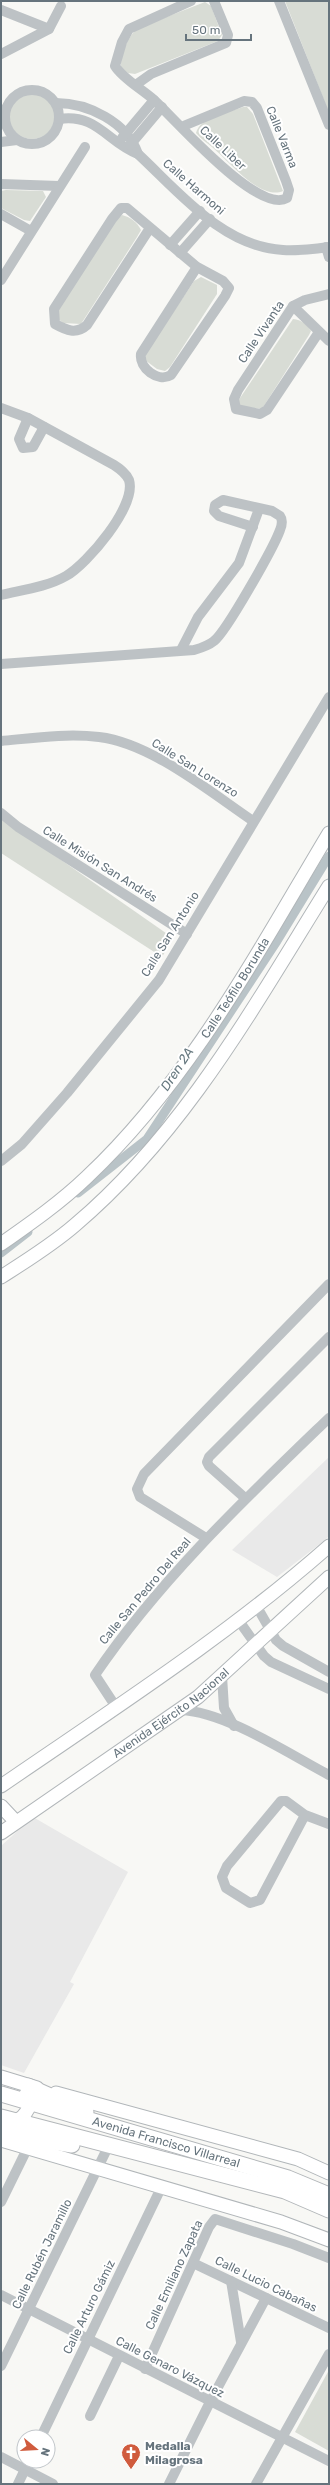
<svg xmlns="http://www.w3.org/2000/svg" width="330" height="2485" font-family="Rubik,sans-serif">
	<style>
		.built { fill: #e9e9e9 }
		.green { fill: #d8dcd5 }
		.lines { fill: none; stroke-linecap: round; stroke-linejoin: round }
		.canal { stroke: #b9c3c7; stroke-width: 9 }
		.major-casing { stroke: #b1b6b9; stroke-width: 15 }
		.highway-casing { stroke: #b3b7ba; stroke-width: 17 }
		.minor { stroke: #bdc2c5; stroke-width: 10 }
		.major { stroke: #fff; stroke-width: 13 }
		.highway { stroke: #fff; stroke-width: 15 }
		.labels { text-anchor: middle; dominant-baseline: central; stroke-width: 4; stroke-linejoin: round; paint-order: stroke }
		.street-label { font-size: 12px; fill: #66747d; stroke: #fff }
		.poi-label { font-size: 12px; font-weight: bold; fill: #66747d; stroke: #fff; text-anchor: start }
		.water-label { font-size: 13px; font-style: italic; fill: #66787f; stroke: #fff }
	</style>
	<rect width="100%" height="100%" fill="#f8f8f5"/>
	<g class="built">
		<polygon points="329,1457 329,1536 325,1540 277,1577 232,1550"/>
		<polygon points="33,1817 128,1872 70,1982 74,1984 24,2073 1,2065 1,1846"/>
	</g>
	<g class="green">
		<polygon points="285,1 328,1 329,113"/>
		<path d="M205,2L211,6L222,35L218,41L135,74L128,73L121,68C120,55 128,36 138,28Z"/>
		<circle cx="32" cy="116" r="23"/>
		<path d="M243,107H247L253,114L283,191C260,201 228,160 212,147C206,142 201,139 196,133C200,117 229,112 243,107Z"/>
		<polygon points="6,190 43,191 46,197 30,221 24,220 1,208 1,191"/>
		<path d="M122,215C130,217 137,222 141,230L137,237L81,324L63,323L57,318L56,313L117,219Z"/>
		<polygon points="201,277 217,285 217,294 170,367 165,371 157,369 145,360 146,353 194,281"/>
		<path d="M293,319C302,320 306,324 311,331L309,335L262,409L238,406V401Z"/>
		<polygon points="1,818 173,938 162,957 1,853"/>
		<polygon points="329,2370 329,2451 295,2432"/>
	</g>
	<g class="lines">
		<g class="canal">
			<polyline points="78,1193 147,1139 277,941 329,856"/>
			<polyline points="1,1253 28,1232"/>
		</g>
		<g class="major-casing">
			<g id="major">
				<path id="s1" d="M1,1244C31,1223 61,1202 87,1177C190,1080 257,953 329,833"/>
				<path d="M1,1277C26,1261 52,1245 75,1225C185,1132 254,1006 329,886"/>
				<path d="M1,1786C113,1709 227,1636 329,1546"/>
				<polyline points="1,1806 16,1822"/>
				<path id="s2" d="M1,1833L198,1697L329,1577"/>
				<polyline points="1,2077 37,2088"/>
				<polyline points="56,2093 298,2159 329,2173"/>
				<path d="M1,2125C16,2122 25,2119 30,2104L26,2094"/>
				<polyline points="1,2140 281,2222 329,2240"/>
			</g>
		</g>
		<g class="highway-casing">
			<g id="highway">
				<polyline points="28,2086 86,2112"/>
				<path id="s3" d="M1,2094L288,2178L329,2195"/>
				<polyline points="1,2117 285,2191 329,2210"/>
				<polyline points="1,2133 72,2145"/>
			</g>
		</g>
		<g class="minor">
			<polyline points="279,1 329,125"/>
			<polyline points="1,10 49,29"/>
			<polyline points="1,54 49,29 61,6"/>
			<polyline points="137,84 151,74 226,43 228,35 214,1"/>
			<circle cx="32" cy="117" r="27"/>
			<path d="M56,103C88,103 127,122 138,154"/>
			<path d="M59,119C97,113 108,143 138,154C179,192 223,247 283,250C298,251 314,249 329,247"/>
			<path d="M181,127L244,101L252,102L257,108L286,181L289,190L287,198C258,215 175,119 154,100C143,90 122,78 115,66L122,42L129,29L191,1"/>
			<polyline points="122,138 154,100"/>
			<polyline points="1,142 17,140"/>
			<polyline points="130,145 162,107"/>
			<polyline points="1,184 59,186"/>
			<polyline points="1,214 31,231"/>
			<path d="M150,228L87,325C76,335 66,330 55,324L54,309L112,219L121,208H127L197,267L223,281L229,288L225,296L171,375C158,383 139,368 141,354L197,267"/>
			<polyline points="170,245 200,211"/>
			<polyline points="326,247 329,257"/>
			<polyline points="180,253 210,219"/>
			<polyline points="1,280 85,147"/>
			<polyline points="293,306 329,341"/>
			<polyline points="319,332 267,410 260,414 236,409 234,399 238,390 293,306 305,300 329,294"/>
			<path d="M1,408L28,418L114,465C120,469 126,473 129,480C137,506 87,564 66,576C47,587 22,590 1,595"/>
			<polyline points="28,418 19,439 23,448 33,447 44,427"/>
			<polyline points="181,650 198,617 239,563 259,509"/>
			<path d="M1,664L194,650C201,648 208,646 214,641C226,632 274,547 280,530C282,525 283,520 280,516L272,511L223,500L215,505L214,511L219,516L253,527"/>
			<path d="M1,741C33,738 67,733 99,737C151,743 210,792 253,821"/>
			<polyline points="1,813 18,827 187,934"/>
			<polyline points="1,1161 22,1144 67,1093 159,980 329,697"/>
			<polyline points="245,1498 209,1466 207,1462 209,1457 329,1337"/>
			<polyline points="206,1538 140,1497 137,1489 144,1474 329,1284"/>
			<polyline points="257,1607 276,1640 283,1646 329,1672"/>
			<polyline points="239,1621 264,1656 271,1662 329,1689"/>
			<polyline points="222,1676 224,1708 234,1726"/>
			<path d="M116,1707L95,1675C160,1579 246,1498 329,1418"/>
			<path d="M181,1710C226,1712 289,1754 329,1775"/>
			<polyline points="305,1815 260,1900 250,1903 226,1888 222,1877 227,1866 281,1801 286,1801 305,1815 329,1824"/>
			<polyline points="1,2202 28,2147"/>
			<polyline points="193,2263 329,2328"/>
			<polyline points="231,2281 241,2342"/>
			<polyline points="1,2295 329,2461"/>
			<polyline points="1,2366 106,2151"/>
			<polyline points="145,2369 209,2227 215,2219 293,2244 329,2258"/>
			<polyline points="90,2416 119,2356"/>
			<polyline points="41,2437 161,2188"/>
			<polyline points="1,2457 53,2484"/>
			<polyline points="18,2484 29,2461"/>
			<polyline points="169,2484 210,2402 266,2298"/>
			<polyline points="256,2484 329,2354"/>
		</g>
		<use href="#major" class="major"/>
		<use href="#highway" class="highway"/>
	</g>
	<defs>
		<g id="church-pin" transform="scale(1)"><path d="M0 17L-7.5 6A9.5 9.5 0 1 1 7.5 6Z" fill="#d05b3d" stroke="#fff"/><path d="M-1.2-6h2.4v3.5h3.3v2.4h-3.3V6h-2.4V-.1h-3.3v-2.4h3.3Z" fill="#fff"/></g>
	</defs>
	<g fill-rule="evenodd">
		<use href="#church-pin" x="131" y="2453"/>
	</g>
	<g class="labels">
		<g class="street-label">
			<text transform="translate(282 137) rotate(68)">Calle Varma</text>
			<text transform="translate(223 148) rotate(43)">Calle Liber</text>
			<text transform="translate(194 187) rotate(41)">Calle Harmoni</text>
			<text transform="translate(261 332) rotate(-56)">Calle Vivanta</text>
			<text transform="translate(195 768) rotate(32)">Calle San Lorenzo</text>
			<text transform="translate(100 864) rotate(32)">Calle Misión San Andrés</text>
			<text transform="translate(170 934) rotate(-58)">Calle San Antonio</text>
			<text stroke="none"><textPath href="#s1" startOffset="350">Calle Teófilo Borunda</textPath></text>
			<text transform="translate(145 1591) rotate(-50)">Calle San Pedro Del Real</text>
			<text stroke="none"><textPath href="#s2" startOffset="208">Avenida Ejército Nacional</textPath></text>
			<text stroke="none"><textPath href="#s3" startOffset="172">Avenida Francisco Villarreal</textPath></text>
			<text transform="translate(42 2254) rotate(-64)">Calle Rubén Jaramillo</text>
			<text transform="translate(174 2275) rotate(-65)">Calle Emiliano Zapata</text>
			<text transform="translate(266 2284) rotate(26)">Calle Lucio Cabañas</text>
			<text transform="translate(89 2307) rotate(-64)">Calle Arturo Gámiz</text>
			<text transform="translate(170 2367) rotate(27)">Calle Genaro Vázquez</text>
		</g>
		<g class="poi-label">
			<text x="145" y="2446">Medalla<tspan x="145" dy="14">Milagrosa</tspan></text>
		</g>
		<g class="water-label">
			<text transform="translate(177 1069) rotate(-57)">Dren 2A</text>
		</g>
	</g>
	<rect width="330" height="2485" fill="none" stroke="#66747d" stroke-width="4"/>
	<g transform="translate(36 2449) rotate(108)"><circle r="19" fill="#ffffff" stroke="#c2c7cb"/>
	<path d="M0-3L7 15L0 10L-7 15Z" fill="#d05b3d"/>
	<text y="-6" font-size="11" font-weight="bold" text-anchor="middle" fill="#66747d">N</text>
	</g>
	<path d="M186 34v6h65v-6" fill="none" stroke="#66747d" stroke-width="2"/>
	<text x="192" y="34" font-size="12" fill="#66747d" stroke="#ffffff" stroke-width="3" paint-order="stroke">50 m</text>
</svg>
